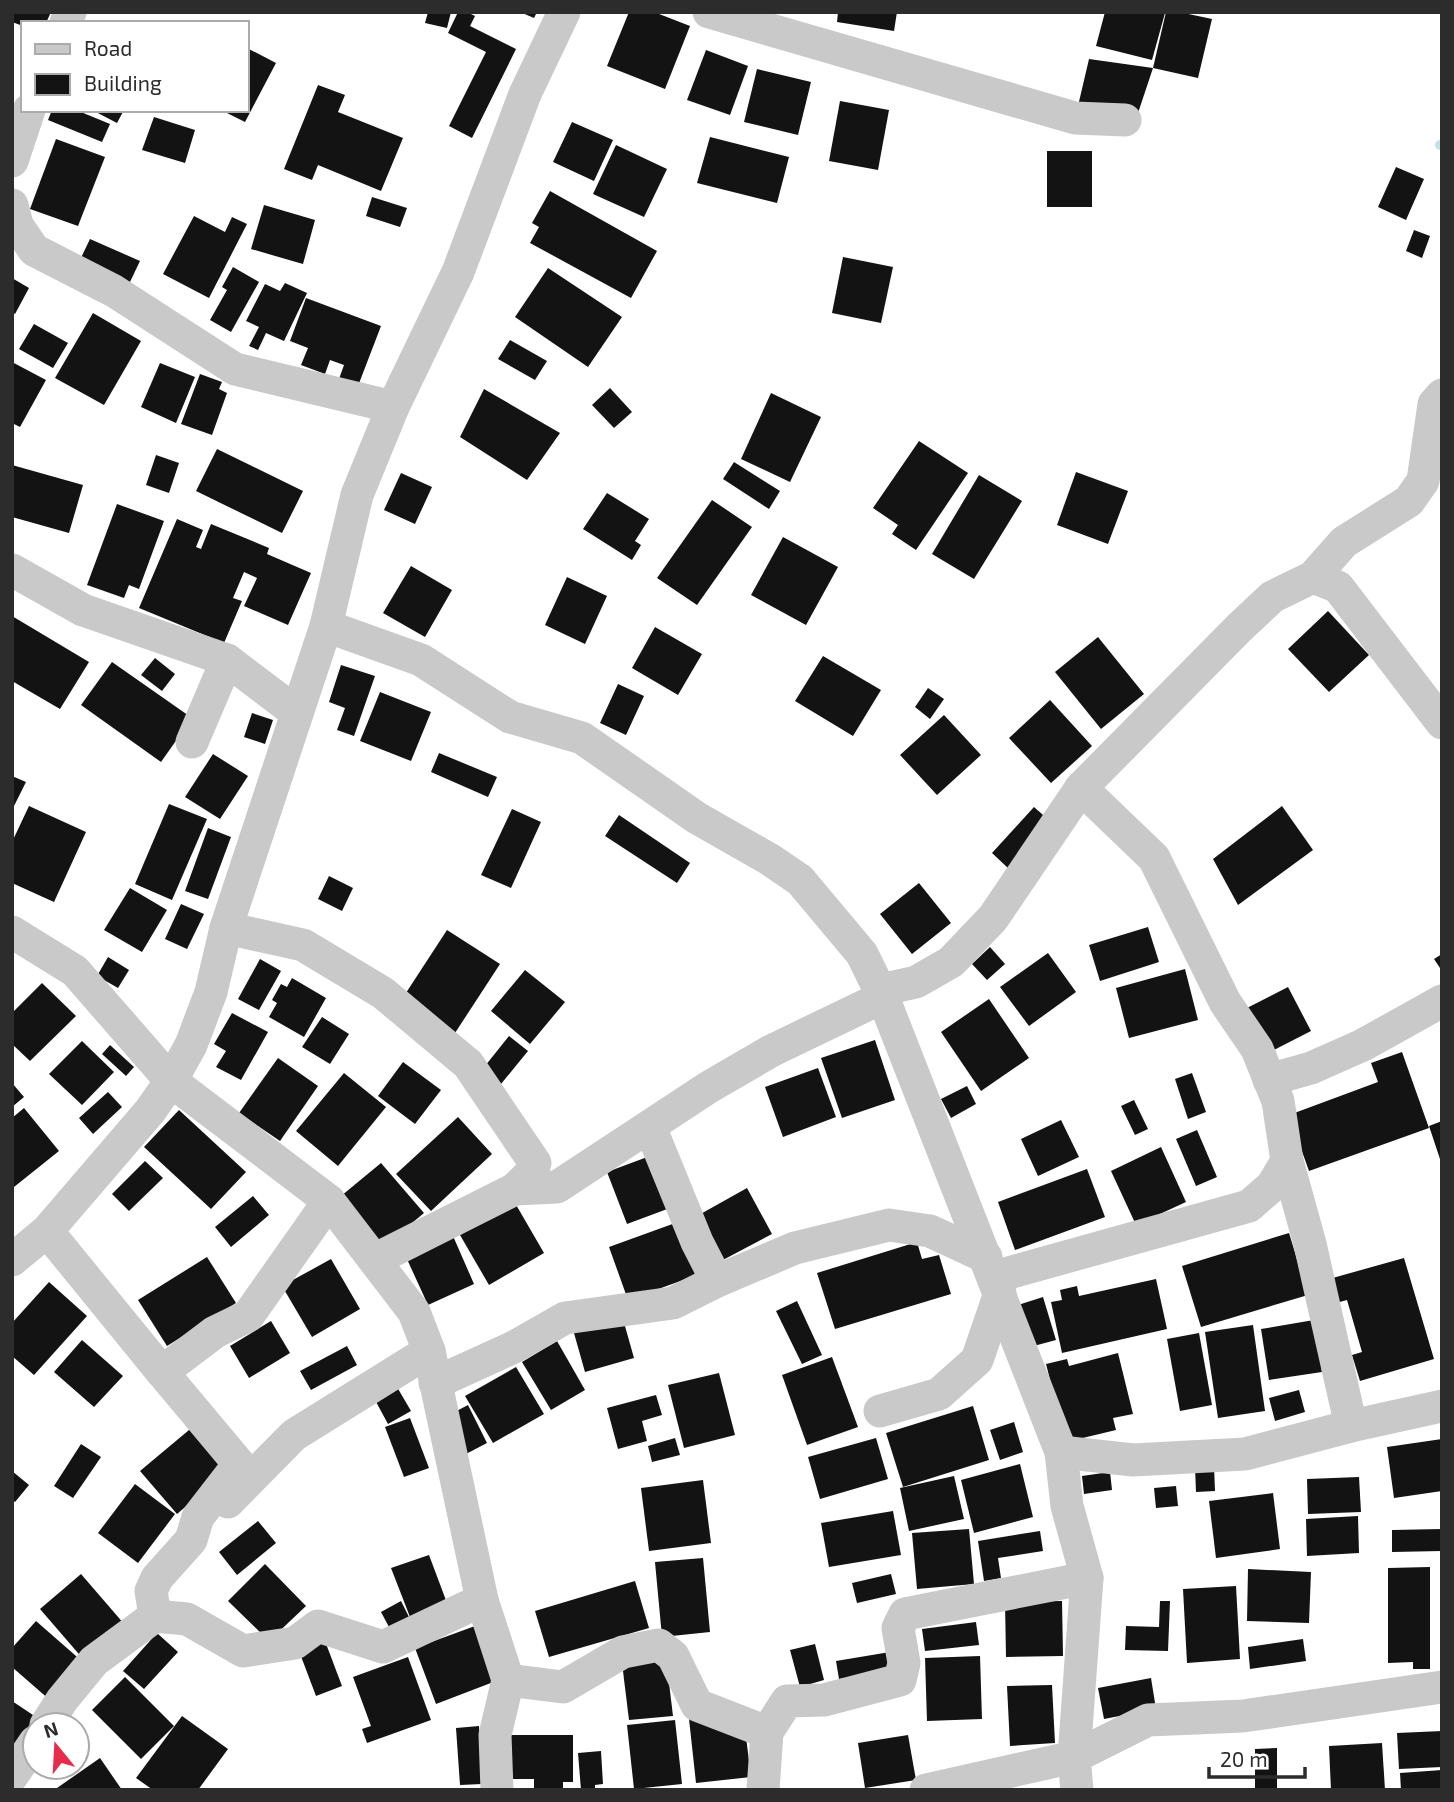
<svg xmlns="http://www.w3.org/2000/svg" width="1454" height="1802" font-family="'Exo 2',sans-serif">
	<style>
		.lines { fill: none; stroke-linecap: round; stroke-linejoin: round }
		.stream { stroke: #c5e0eb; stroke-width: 10 }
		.building { fill: #131313 }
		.minor { stroke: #c9c9c9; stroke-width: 33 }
	</style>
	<rect width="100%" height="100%" fill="#fff"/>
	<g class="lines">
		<polyline class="stream" points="1440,145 1442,145"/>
	</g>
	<g class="building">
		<polygon points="12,12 51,12 46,23 23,23 23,26 12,22"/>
		<polygon points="428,12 451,12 447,28 425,23"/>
		<polygon points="458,12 467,12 475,16 470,26 516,49 472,138 449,126 486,52 448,33"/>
		<polygon points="520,12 537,12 534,18"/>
		<polygon points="629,12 654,12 690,26 665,89 607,66"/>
		<polygon points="838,12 897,12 894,31 837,22"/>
		<polygon points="1105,12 1165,13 1152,60 1096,46"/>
		<polygon points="1166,12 1179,12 1212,19 1198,78 1153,68"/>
		<polygon points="247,48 276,63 245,122 221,110 247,110"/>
		<polygon points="706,50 748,66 730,115 687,100"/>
		<polygon points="1089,59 1153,68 1136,119 1078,106"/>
		<polygon points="757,69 811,82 798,135 744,122"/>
		<polygon points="318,85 345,95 338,112 403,138 381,191 318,165 312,180 284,169"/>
		<polygon points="840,101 889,110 878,170 829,161"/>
		<polygon points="52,110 76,110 110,124 102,142 48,120"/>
		<polygon points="92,110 124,110 117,123"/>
		<polygon points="154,117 195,130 185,163 142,150"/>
		<polygon points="572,122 613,140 594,181 553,162"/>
		<polygon points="710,137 789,157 777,203 697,183"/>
		<polygon points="56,139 105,157 78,226 30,209"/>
		<polygon points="616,145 667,169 644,217 593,194"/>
		<rect x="1047" y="151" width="45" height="56"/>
		<polygon points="1396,167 1424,179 1406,220 1378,207"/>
		<polygon points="550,191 657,251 631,298 530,243 539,227 532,223"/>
		<polygon points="372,197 407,208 400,227 366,216"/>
		<polygon points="264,205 315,220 303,264 251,249"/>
		<polygon points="194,216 225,232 232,217 247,224 209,298 163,274"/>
		<polygon points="1414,230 1430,236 1422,258 1406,251"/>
		<polygon points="90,239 140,261 129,284 79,262"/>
		<polygon points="843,257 893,267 881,323 832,313"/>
		<polygon points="233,267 259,282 231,332 210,320 227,290 222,287"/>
		<polygon points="548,268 622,317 588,367 515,317"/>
		<polygon points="12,278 29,288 15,314 12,312"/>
		<polygon points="285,283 307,293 284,341 266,333 258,350 249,346 259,327 246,321 265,284 280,291"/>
		<polygon points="306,298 381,326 358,386 339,379 344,365 330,360 325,374 301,365 308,348 290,341"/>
		<polygon points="93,313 141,341 104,405 55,378"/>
		<polygon points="34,324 68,343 53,368 19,349"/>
		<polygon points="510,340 547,361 535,380 498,359"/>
		<polygon points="12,362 46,380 20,427 12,423"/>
		<polygon points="160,363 195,377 176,423 141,407"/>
		<polygon points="200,374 222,382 219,389 227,393 212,435 181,424"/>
		<polygon points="610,388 632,412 614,428 592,405"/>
		<polygon points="484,389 560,433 527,480 460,437"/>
		<polygon points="771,393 821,417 790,482 741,459"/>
		<polygon points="919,441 968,473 916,550 892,534 898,525 873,508"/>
		<polygon points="217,449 303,491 282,533 196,491"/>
		<polygon points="156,455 179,463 169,493 146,485"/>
		<polygon points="734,462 780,491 769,509 723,479"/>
		<polygon points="12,465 83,485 69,533 12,517"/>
		<polygon points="1076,472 1128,491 1108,544 1057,525"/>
		<polygon points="401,473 432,487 415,524 384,510"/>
		<polygon points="979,475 1022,501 974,579 932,554"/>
		<polygon points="607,493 649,519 635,541 641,545 632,560 583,529"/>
		<polygon points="712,500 752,527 697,605 657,578"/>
		<polygon points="117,504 164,521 139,589 129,585 124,598 87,585"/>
		<polygon points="177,519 203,530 196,547 201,549 211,524 269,548 267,554 311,573 288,625 244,606 257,578 244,572 233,598 242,601 224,643 139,608"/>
		<polygon points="783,537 838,567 806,625 751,595"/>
		<polygon points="411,566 452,590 425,637 383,613"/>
		<polygon points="567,577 607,596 585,644 545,625"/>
		<polygon points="1328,611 1369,655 1329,692 1288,649"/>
		<polygon points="12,616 89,662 60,709 12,681"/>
		<polygon points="655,627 702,654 678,695 632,668"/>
		<polygon points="1098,637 1144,694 1101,729 1055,672"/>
		<polygon points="823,656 881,690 853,736 795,701"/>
		<polygon points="155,658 175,674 162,691 141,675"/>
		<polygon points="112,662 192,718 161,762 81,705"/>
		<polygon points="341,665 375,676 354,736 337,730 345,708 329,702"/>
		<polygon points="618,684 644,696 626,735 600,723"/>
		<polygon points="928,688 944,699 930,719 915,707"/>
		<polygon points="380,692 431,712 411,761 360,741"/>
		<polygon points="1050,700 1092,746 1051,783 1009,738"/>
		<polygon points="252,713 273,720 265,744 244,737"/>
		<polygon points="944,715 981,755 937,795 900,755"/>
		<polygon points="439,753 497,777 488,797 431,772"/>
		<polygon points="213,754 248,776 220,819 185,797"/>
		<polygon points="12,776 26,782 12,810"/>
		<polygon points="169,804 207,819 172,900 135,884"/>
		<polygon points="29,806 86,832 54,902 12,883 12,842"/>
		<polygon points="1282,806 1313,850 1238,905 1213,859"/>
		<polygon points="1034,807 1051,822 1009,869 992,853"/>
		<polygon points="512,809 541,822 511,888 481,875"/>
		<polygon points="619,815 690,863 677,883 605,836"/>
		<polygon points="208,828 231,837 208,899 185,891"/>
		<polygon points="329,876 353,888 342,911 318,899"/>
		<polygon points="919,883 951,923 912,954 880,914"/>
		<polygon points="130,888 167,910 142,952 104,930"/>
		<polygon points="181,904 204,914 187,949 165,939"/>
		<polygon points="1148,927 1159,962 1100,981 1089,945"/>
		<polygon points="447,930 500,964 455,1033 402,999"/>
		<polygon points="990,947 1005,964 987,980 972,964"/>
		<polygon points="1048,953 1076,992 1029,1026 1000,987"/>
		<polygon points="1442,954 1442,971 1434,959"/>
		<polygon points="108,957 129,970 118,988 97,976"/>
		<polygon points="260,959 281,971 259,1010 238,999"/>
		<polygon points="1185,969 1198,1020 1129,1038 1116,988"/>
		<polygon points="525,970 565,1002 530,1044 491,1011"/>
		<polygon points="292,978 326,998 304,1037 269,1017 277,1003 272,1000 281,984 287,987"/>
		<polygon points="42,983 76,1016 30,1061 12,1044 12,1013"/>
		<polygon points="1288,987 1311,1031 1266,1054 1243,1010"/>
		<polygon points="989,999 1029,1058 981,1091 941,1032"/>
		<polygon points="232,1013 268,1032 241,1080 216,1067 226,1051 214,1044"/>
		<polygon points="322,1017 349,1034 330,1064 302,1047"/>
		<polygon points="509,1036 528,1051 496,1090 477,1076"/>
		<polygon points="875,1040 895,1100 842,1118 821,1058"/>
		<polygon points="82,1041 114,1072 82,1105 49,1074"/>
		<polygon points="110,1045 134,1067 126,1076 102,1054"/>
		<polygon points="1402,1052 1429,1128 1309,1171 1289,1115 1378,1082 1371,1063"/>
		<polygon points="278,1058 318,1086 280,1141 239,1113"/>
		<polygon points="403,1062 441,1090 415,1124 378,1096"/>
		<polygon points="818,1068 836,1117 783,1137 765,1087"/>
		<polygon points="344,1073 386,1107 338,1166 296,1131"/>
		<polygon points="1192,1073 1206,1112 1188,1119 1175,1079"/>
		<polygon points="12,1083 24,1097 12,1107"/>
		<polygon points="967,1086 976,1104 951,1118 941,1099"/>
		<polygon points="108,1092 122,1107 93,1134 79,1118"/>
		<polygon points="1134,1100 1148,1129 1135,1135 1121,1106"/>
		<polygon points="24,1108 59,1151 14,1187 12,1118"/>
		<polygon points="179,1110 246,1172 211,1209 144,1147"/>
		<polygon points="458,1117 492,1154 431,1211 396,1174"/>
		<polygon points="1061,1120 1079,1157 1038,1176 1021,1139"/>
		<polygon points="1442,1121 1442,1162 1441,1162 1429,1126"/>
		<polygon points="1197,1130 1217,1177 1196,1186 1176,1139"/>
		<polygon points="1161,1147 1186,1202 1136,1225 1111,1171"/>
		<polygon points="650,1156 670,1208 627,1224 607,1172"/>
		<polygon points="145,1161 163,1178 129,1211 112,1194"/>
		<polygon points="381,1163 424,1213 377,1252 335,1201"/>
		<polygon points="1087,1169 1105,1217 1015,1250 998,1202"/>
		<polygon points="747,1188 772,1234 721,1261 697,1216"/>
		<polygon points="253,1196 269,1215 231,1247 215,1227"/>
		<polygon points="515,1203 544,1253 489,1285 460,1235"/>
		<polygon points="678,1222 697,1275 628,1300 609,1247"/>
		<polygon points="1289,1233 1308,1295 1201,1327 1182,1266"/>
		<polygon points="453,1236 474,1284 428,1305 406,1257"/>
		<polygon points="917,1242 922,1259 939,1255 951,1294 835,1329 817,1273"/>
		<polygon points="207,1257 236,1303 167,1346 138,1300"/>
		<polygon points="1404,1258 1434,1359 1360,1381 1352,1355 1362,1352 1347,1300 1336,1303 1329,1279"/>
		<polygon points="331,1259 360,1309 312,1337 282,1286"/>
		<polygon points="1156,1279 1167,1329 1062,1353 1051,1302 1062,1300 1060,1290 1077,1286 1079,1296"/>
		<polygon points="49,1282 87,1316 34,1375 12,1356 12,1323"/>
		<polygon points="1043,1297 1056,1340 1030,1347 1018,1305"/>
		<polygon points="797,1301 822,1355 802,1364 776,1311"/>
		<polygon points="621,1312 634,1358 585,1372 572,1326"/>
		<polygon points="1314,1320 1322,1372 1269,1380 1261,1329"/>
		<polygon points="271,1321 290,1353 249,1378 230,1346"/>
		<polygon points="1253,1325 1265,1411 1218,1418 1205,1332"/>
		<polygon points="1199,1333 1212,1405 1180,1411 1167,1339"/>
		<polygon points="82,1340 123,1376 94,1407 54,1372"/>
		<polygon points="557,1341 585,1390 551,1410 522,1362"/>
		<polygon points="347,1346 357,1365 311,1390 300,1371"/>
		<polygon points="1118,1353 1133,1414 1113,1418 1116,1430 1066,1442 1046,1364 1067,1359 1069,1366"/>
		<polygon points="832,1357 858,1427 807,1445 782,1375"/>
		<polygon points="516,1367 544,1414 493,1443 465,1396"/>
		<polygon points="719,1373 735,1435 684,1448 668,1385"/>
		<polygon points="397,1387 411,1411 388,1424 375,1400"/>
		<polygon points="1299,1390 1305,1412 1275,1421 1269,1398"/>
		<polygon points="656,1395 662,1415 642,1421 647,1441 618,1449 607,1408"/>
		<polygon points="468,1405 487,1443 464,1455 445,1417"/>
		<polygon points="973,1406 989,1460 903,1487 886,1433"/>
		<polygon points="410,1418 429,1468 404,1477 385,1427"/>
		<polygon points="1014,1422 1023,1452 1000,1460 990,1430"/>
		<polygon points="195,1425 232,1467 177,1514 140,1471"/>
		<polygon points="675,1438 680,1455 652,1462 648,1446"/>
		<polygon points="876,1438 888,1479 820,1499 808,1457"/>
		<polygon points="1442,1439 1442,1491 1394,1498 1387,1447"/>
		<polygon points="81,1444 101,1457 73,1498 54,1486"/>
		<polygon points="1020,1464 1033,1517 974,1533 961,1480"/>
		<polygon points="1214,1466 1215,1491 1196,1492 1195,1467"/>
		<polygon points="12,1471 29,1485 15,1502 12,1500"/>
		<polygon points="1110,1472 1112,1490 1084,1494 1082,1476"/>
		<polygon points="954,1476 964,1519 909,1531 900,1488"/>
		<polygon points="1359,1477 1361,1512 1308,1514 1307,1479"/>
		<polygon points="703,1480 711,1543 649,1551 641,1488"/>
		<polygon points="135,1484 175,1514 138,1563 98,1533"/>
		<polygon points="1176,1486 1178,1506 1156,1508 1154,1488"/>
		<polygon points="1273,1493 1280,1549 1216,1558 1209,1501"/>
		<polygon points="893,1511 901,1555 829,1567 821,1523"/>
		<polygon points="1358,1516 1359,1553 1307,1556 1306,1519"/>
		<polygon points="258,1521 276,1543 237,1575 219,1552"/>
		<polygon points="969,1529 974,1584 917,1589 912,1533"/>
		<polygon points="1442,1529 1442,1551 1392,1552 1392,1530"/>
		<polygon points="1040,1531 1043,1551 998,1558 1001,1578 984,1581 978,1541"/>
		<polygon points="429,1555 447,1603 410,1617 391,1568"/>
		<polygon points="703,1558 710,1632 662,1637 655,1562"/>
		<polygon points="265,1564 306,1606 269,1641 228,1601"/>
		<polygon points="1430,1567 1430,1669 1413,1669 1413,1662 1388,1663 1388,1568"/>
		<polygon points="1248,1569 1311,1572 1309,1623 1247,1621"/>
		<polygon points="81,1574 125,1625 84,1660 40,1609"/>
		<polygon points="891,1574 896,1594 857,1603 852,1583"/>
		<polygon points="635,1581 649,1628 549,1657 535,1611"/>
		<polygon points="1236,1586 1240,1659 1187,1663 1183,1589"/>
		<polygon points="401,1601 409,1617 389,1627 381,1612"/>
		<polygon points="1062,1601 1063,1656 1006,1657 1005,1602"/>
		<polygon points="1160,1601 1170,1601 1168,1651 1125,1650 1126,1626 1159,1627"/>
		<polygon points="36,1621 84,1663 51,1701 12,1667 12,1648"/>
		<polygon points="976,1622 979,1645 925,1651 922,1629"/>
		<polygon points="475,1626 496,1681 436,1704 415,1648"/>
		<polygon points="157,1633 178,1652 144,1689 123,1671"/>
		<polygon points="1303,1639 1306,1661 1250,1669 1248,1647"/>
		<polygon points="325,1641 342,1686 316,1696 299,1651"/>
		<polygon points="815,1644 824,1680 800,1687 790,1650"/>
		<polygon points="896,1651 898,1669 839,1679 836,1661"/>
		<polygon points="980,1656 982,1719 927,1721 925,1658"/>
		<polygon points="408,1657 431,1720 367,1743 362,1729 371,1726 353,1677"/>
		<polygon points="666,1658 673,1716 629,1720 622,1663"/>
		<polygon points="125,1677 174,1726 141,1759 92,1710"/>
		<polygon points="1151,1678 1156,1709 1104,1719 1098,1688"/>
		<polygon points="1052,1685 1055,1743 1010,1746 1007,1686"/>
		<polygon points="12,1701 45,1723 12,1758"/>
		<polygon points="182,1716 228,1749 198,1790 153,1790 136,1778"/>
		<polygon points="689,1719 745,1729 751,1777 696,1783"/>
		<polygon points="675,1720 682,1784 634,1789 627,1725"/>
		<polygon points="479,1726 482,1784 460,1785 456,1728"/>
		<polygon points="1442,1731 1442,1767 1399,1769 1397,1733"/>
		<polygon points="500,1735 573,1735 573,1782 563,1782 563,1790 534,1790 534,1779 500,1779"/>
		<polygon points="908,1735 916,1780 865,1788 858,1743"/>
		<polygon points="1382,1743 1385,1790 1331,1790 1329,1746"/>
		<polygon points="1277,1748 1277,1790 1255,1790 1255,1749"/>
		<polygon points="601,1751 603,1784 595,1785 595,1790 581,1790 578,1753"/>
		<polygon points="100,1758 122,1790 59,1790 57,1788"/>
		<polygon points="1442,1770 1442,1790 1401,1790 1400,1773"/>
	</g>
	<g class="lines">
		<g class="minor">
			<polyline points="709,12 1075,118 1125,120"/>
			<polyline points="66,23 70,12"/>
			<polyline points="12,161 29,110"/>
			<polyline points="12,205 17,225 34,250 114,291 235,369 393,407"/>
			<polyline points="12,570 83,610 227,660 297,713"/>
			<polyline points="1313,577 1338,587 1442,723"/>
			<polyline points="326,626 421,660 510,717 582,738 697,818 769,859 800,880 862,954 883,997 1061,1452 1067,1506 1087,1578 1074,1757 1077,1790"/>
			<polyline points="192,742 227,660"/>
			<polyline points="1081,788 1154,858 1225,1002 1257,1049 1278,1101 1287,1161 1310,1244 1351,1426"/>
			<polyline points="226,928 303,945 383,993 468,1064 535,1163 532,1172 515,1189"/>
			<polyline points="12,932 75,971 171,1081 329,1201 414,1312 429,1351 482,1600 508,1680 495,1735 497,1790"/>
			<polyline points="880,990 916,982 951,962 993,918 1081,788 1239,628 1272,597 1313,577 1344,542 1409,501 1423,481 1434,404 1442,395"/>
			<polyline points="1269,1080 1311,1068 1363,1045 1442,1001"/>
			<polyline points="650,1127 697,1242 717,1281"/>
			<polyline points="47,1231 162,1372"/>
			<polyline points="376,1259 515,1189 557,1187 709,1087 771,1051 883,997"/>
			<polyline points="12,1260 47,1231 150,1111 171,1081 191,1045 211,992 226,928 326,626 357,495 393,407 458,272 525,94 564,12"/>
			<polyline points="994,1277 1249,1206 1272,1186 1287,1161"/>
			<polyline points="435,1383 514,1347 565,1318 673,1303 717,1281 795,1248 889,1225 930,1231 986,1257"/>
			<polyline points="880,1411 939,1394 977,1360 1000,1293"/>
			<polyline points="1061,1452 1133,1460 1245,1454 1351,1426 1442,1406"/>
			<polyline points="228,1502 294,1435 429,1351"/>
			<polyline points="155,1616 151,1591 157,1578 191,1540 198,1517 239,1464 162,1372 215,1332 248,1316 329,1201"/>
			<polyline points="508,1680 563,1687 623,1652 659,1645 673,1656 697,1705 767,1732"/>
			<polyline points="46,1725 62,1700 94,1661 155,1616 187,1619 243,1651 295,1643 318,1626 383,1647 482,1600"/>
			<polyline points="12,1776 35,1742"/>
			<polyline points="763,1790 767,1732 787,1701 824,1700 900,1680 904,1663 898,1628 905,1614 1087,1578"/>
			<polyline points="926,1790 1074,1757 1148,1720 1243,1716 1442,1687"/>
		</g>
	</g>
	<rect width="1454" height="1802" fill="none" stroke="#2c2c2c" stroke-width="28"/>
	<rect x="21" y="21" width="228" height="91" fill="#ffffff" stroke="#ababab" stroke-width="2"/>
	<rect x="35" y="44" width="35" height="10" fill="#c9c9c9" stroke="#ababab" stroke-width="2"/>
	<text x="84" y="56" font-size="21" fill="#2c2c2c">Road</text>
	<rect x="35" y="74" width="35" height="21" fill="#131313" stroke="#ababab" stroke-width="2"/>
	<text x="84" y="91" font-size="21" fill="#2c2c2c">Building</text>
	<g transform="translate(56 1746) rotate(342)"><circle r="33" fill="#ffffff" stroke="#ababab" stroke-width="2"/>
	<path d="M0-5L12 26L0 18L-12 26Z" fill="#e72b4b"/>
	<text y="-10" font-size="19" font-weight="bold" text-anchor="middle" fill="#2c2c2c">N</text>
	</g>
	<path d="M1209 1767v10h96v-10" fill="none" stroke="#2c2c2c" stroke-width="3.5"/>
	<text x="1220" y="1767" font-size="21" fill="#2c2c2c" stroke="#ffffff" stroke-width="5" paint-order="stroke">20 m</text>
</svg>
